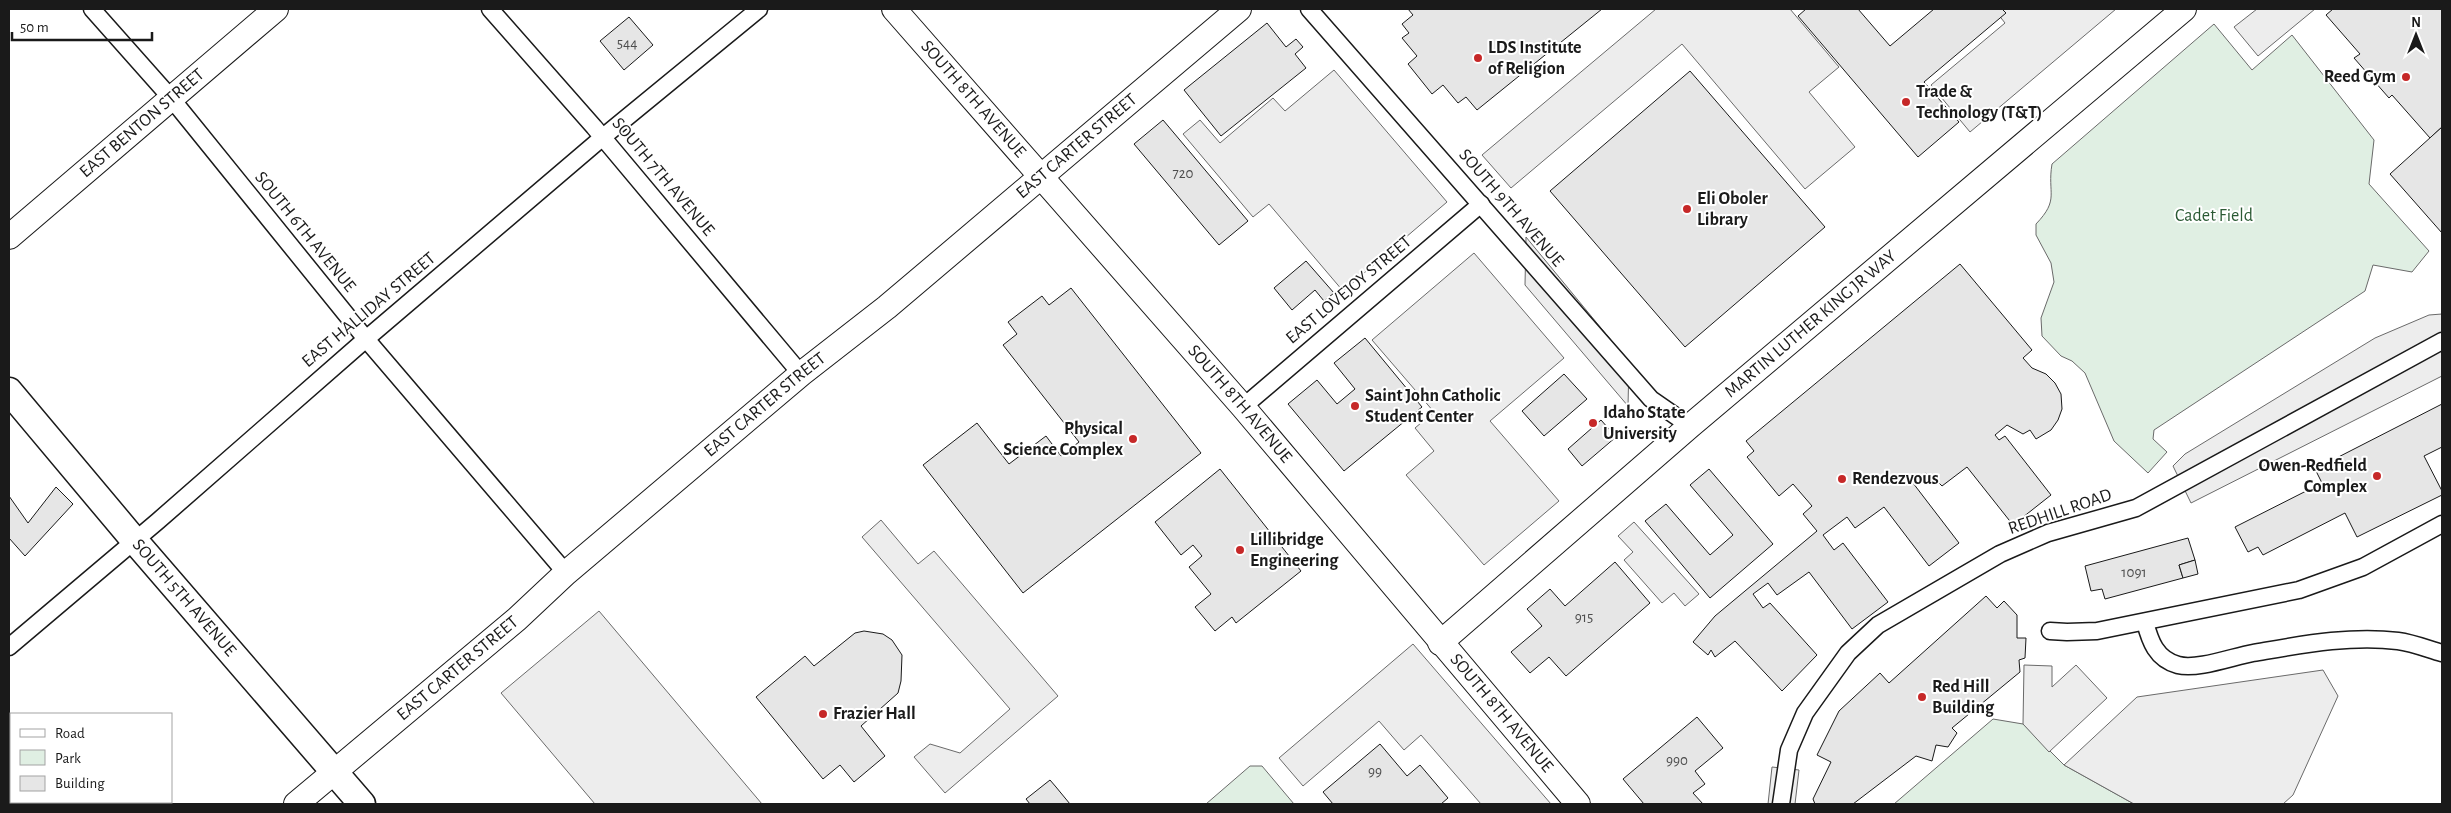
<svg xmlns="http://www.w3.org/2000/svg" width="2451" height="813" font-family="'Alegreya Sans',sans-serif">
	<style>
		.green { fill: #e0efe3; stroke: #6a6a6a }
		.parking { fill: #ededed; stroke: #6a6a6a }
		.building { fill: #e6e6e6; stroke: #1a1a1a }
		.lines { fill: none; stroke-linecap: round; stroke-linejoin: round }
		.street-casing { stroke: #1a1a1a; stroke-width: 19 }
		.secondary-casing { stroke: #1a1a1a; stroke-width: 26 }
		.primary-casing { stroke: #1a1a1a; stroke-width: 29 }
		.street { stroke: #fff; stroke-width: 16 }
		.secondary { stroke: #fff; stroke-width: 24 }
		.primary { stroke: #fff; stroke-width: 26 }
		.poi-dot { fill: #c62828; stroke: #fff; stroke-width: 2 }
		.labels { text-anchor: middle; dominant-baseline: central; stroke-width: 4; stroke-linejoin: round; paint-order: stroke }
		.number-label { font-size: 15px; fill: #4d4d4d }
		.poi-label { font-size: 18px; font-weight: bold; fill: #1a1a1a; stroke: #fff; text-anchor: start }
		.street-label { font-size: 18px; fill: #1a1a1a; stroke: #fff }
		.park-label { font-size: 18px; fill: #2b5a34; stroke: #fff }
	</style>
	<rect width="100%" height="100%" fill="#fff"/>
	<g class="green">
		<path d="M2214,24L2252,70L2292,35L2374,140L2369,184L2429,251L2412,272L2373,265L2365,291L2154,430L2153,439L2167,452L2148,473L2114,441L2085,373L2072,361L2061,356L2042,336L2041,318L2054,282L2051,263L2036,235V224C2060,199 2047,194 2052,164Z"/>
		<polygon points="1993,719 2023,724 2064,765 2134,804 1894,804"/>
		<polygon points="1250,766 1262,766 1294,804 1206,804"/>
	</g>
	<g class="parking">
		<polygon points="1656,9 1790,9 1839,67 1809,92 1855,147 1805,189 1682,44 1511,188 1482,155"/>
		<polygon points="1994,9 2116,9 1970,132 1931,85 2005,23"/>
		<polygon points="2257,9 2315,9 2258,56 2234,27"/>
		<polygon points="1334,70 1447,202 1343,291 1269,204 1253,217 1183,134 1200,120 1220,143 1273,98 1285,111"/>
		<polygon points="1526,237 1629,362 1628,406 1525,285"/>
		<polygon points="1474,253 1564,358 1490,421 1559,501 1484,565 1406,475 1434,451 1415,428 1434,412 1372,340"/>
		<polygon points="2442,314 2442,376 2191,503 2173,466 2185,454 2375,338 2429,315"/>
		<polygon points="881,520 918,564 934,551 1058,696 945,793 914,757 930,744 960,753 1010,709 862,537"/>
		<polygon points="1634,522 1699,594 1685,606 1674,593 1662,603 1624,560 1633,552 1618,536"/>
		<polygon points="599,611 762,804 595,804 501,693"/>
		<polygon points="1413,644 1551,804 1481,804 1421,735 1404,750 1379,721 1303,786 1279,758"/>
		<polygon points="2024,665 2052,666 2052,687 2076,665 2107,698 2049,752 2023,724"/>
		<polygon points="2323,670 2338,696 2293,795 2283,804 2134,804 2064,765 2137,697"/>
		<polygon points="1772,767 1799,770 1795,804 1768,804"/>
	</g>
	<g class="building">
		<polygon points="1408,9 1602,9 1477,110 1466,97 1458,103 1443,85 1432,94 1408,64 1417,56 1402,38 1409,33 1402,24 1413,15"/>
		<polygon points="1806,9 1858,9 1890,46 1934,9 2002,9 2006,13 1924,82 1959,122 1918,157 1798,16"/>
		<polygon points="2333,9 2442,9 2442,127 2430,138 2392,95 2389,98 2354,58 2360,54 2326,15"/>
		<polygon points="629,17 653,45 624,70 600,41"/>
		<polygon points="1267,23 1286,47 1296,39 1303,47 1295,54 1306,68 1221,136 1184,90"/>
		<polygon points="1690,71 1825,227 1685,347 1550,191"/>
		<polygon points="1163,120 1248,221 1219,245 1134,144"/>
		<polygon points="2442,127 2442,233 2390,174"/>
		<polygon points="1306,261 1334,293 1324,301 1315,290 1292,310 1274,288"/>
		<polygon points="1960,264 2032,350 2023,358 2032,368 2046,374 2055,383 2061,394 2062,409 2058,420 2051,430 2036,439 2030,430 2023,434 2007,425 1995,435 1999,440 2005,436 2051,495 2013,525 1967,467 1942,486 1939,483 1936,485 1926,473 1913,483 1959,543 1929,566 1884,507 1855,528 1847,517 1823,535 1834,550 1843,543 1888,602 1852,629 1809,572 1777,595 1768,583 1753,594 1763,608 1770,603 1817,655 1782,691 1735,641 1715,657 1711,650 1708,655 1693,642 1715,616 1817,531 1803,514 1812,506 1793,484 1779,496 1747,457 1754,451 1746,441"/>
		<polygon points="1071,288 1201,453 1023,593 923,465 977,423 1009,464 1046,436 1061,456 1079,442 1003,345 1017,334 1008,322 1042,296 1049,305"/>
		<polygon points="1365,338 1422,407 1344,471 1288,404 1317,380 1337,404 1355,389 1334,363"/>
		<polygon points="1564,374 1587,399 1544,436 1522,411"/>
		<polygon points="2442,404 2442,447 2424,456 2442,491 2442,495 2357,537 2345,513 2263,555 2258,547 2248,552 2235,527 2322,483 2315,469"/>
		<polygon points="1601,420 1616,437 1582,466 1568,449"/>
		<polygon points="1220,469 1301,571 1236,623 1232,617 1215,631 1195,607 1211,594 1189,567 1202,556 1193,545 1181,555 1155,522"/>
		<polygon points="1709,469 1773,544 1710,598 1645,521 1666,504 1710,555 1733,535 1690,485"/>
		<polygon points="56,487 73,504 25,556 9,538 9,496 28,523"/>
		<polygon points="2188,538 2195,560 2179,565 2183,578 2105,599 2102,589 2091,591 2085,566"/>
		<polygon points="2195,560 2198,574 2183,578 2179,565"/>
		<polygon points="1615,562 1650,603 1566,676 1549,657 1530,673 1511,652 1542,626 1527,609 1550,589 1565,606"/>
		<polygon points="1986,596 1997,608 2004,601 2017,615 2017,638 2026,638 2025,658 2019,660 2020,672 1952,728 1957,733 1948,747 1936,745 1932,761 1916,756 1853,804 1815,804 1813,799 1831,762 1817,755 1839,711 1880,673 1889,683"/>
		<polygon points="864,631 883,634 892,640 902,655 901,681 898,693 861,726 885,756 854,782 840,765 823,779 756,697 805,656 814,666 855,633"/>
		<polygon points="1697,717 1723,748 1695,771 1705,784 1693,793 1703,804 1644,804 1623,779"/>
		<polygon points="1380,744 1407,776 1420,765 1448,798 1441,804 1333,804 1323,792"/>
		<polygon points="1050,780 1056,787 1070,804 1030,804 1026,799"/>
	</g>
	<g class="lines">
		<g class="street-casing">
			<g id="street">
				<polyline points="92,9 171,98 366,339 566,573"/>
				<polyline points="490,9 594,127 801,374"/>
				<polyline points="1309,9 1651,399 1690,426"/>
				<polyline points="1243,407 1481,204"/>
				<path d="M2145,622C2150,641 2156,659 2178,665C2197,670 2232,657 2253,653C2300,645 2350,635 2398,641C2413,643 2428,649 2442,653"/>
				<polyline points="2050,631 2067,632 2097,631 2299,590 2363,567 2442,524"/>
				<polyline points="9,647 158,521 366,339 603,137 759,9"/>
				<polyline points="1781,804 1789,750 1805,713 1848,653 1878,625 2000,554 2048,533 2136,508 2442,341"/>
			</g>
		</g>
		<g class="secondary-casing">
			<g id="secondary">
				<path id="s1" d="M894,9L1243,407L1578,804"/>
				<path id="s2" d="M9,237L276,9"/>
				<path id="s3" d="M1440,643L1690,426L2184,9"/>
				<path id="s4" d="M296,804L517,619L566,573L801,374L887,307L1239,9"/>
			</g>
		</g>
		<g class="primary-casing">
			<g id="primary">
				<path id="s5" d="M9,391L134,540L362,804"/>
			</g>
		</g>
		<use href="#street" class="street"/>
		<use href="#secondary" class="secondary"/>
		<use href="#primary" class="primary"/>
	</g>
	<g class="poi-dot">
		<circle cx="1478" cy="58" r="5"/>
		<circle cx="2406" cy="77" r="5"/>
		<circle cx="1906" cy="102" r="5"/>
		<circle cx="1687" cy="209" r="5"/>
		<circle cx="1355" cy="406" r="5"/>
		<circle cx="1593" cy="423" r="5"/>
		<circle cx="1133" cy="439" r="5"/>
		<circle cx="2377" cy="476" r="5"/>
		<circle cx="1842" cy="479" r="5"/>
		<circle cx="1240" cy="550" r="5"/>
		<circle cx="1922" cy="697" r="5"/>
		<circle cx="823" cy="714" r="5"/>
	</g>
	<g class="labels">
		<g class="number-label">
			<text x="627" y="43">544</text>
			<text x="1183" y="173">720</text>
			<text x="2134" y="572">1091</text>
			<text x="1584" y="617">915</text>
			<text x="1677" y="760">990</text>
			<text x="1375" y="771">99</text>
		</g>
		<g class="poi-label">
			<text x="1488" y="48">LDS Institute<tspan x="1488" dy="21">of Religion</tspan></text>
			<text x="2396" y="77" text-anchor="end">Reed Gym</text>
			<text x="1916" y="92">Trade &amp;<tspan x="1916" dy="21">Technology (T&amp;T)</tspan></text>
			<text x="1697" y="199">Eli Oboler<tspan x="1697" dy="21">Library</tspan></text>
			<text x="1365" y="396">Saint John Catholic<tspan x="1365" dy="21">Student Center</tspan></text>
			<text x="1603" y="413">Idaho State<tspan x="1603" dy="21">University</tspan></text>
			<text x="1123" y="429" text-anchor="end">Physical<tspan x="1123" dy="21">Science Complex</tspan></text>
			<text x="2367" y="466" text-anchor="end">Owen-Redfield<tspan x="2367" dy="21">Complex</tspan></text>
			<text x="1852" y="479">Rendezvous</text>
			<text x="1250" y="540">Lillibridge<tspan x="1250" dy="21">Engineering</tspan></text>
			<text x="1932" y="687">Red Hill<tspan x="1932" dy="21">Building</tspan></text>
			<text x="833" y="714">Frazier Hall</text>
		</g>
		<g class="street-label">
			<text stroke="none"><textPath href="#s1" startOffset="120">SOUTH 8TH AVENUE</textPath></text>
			<text stroke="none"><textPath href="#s2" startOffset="175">EAST BENTON STREET</textPath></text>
			<text stroke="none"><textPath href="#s4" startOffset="1021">EAST CARTER STREET</textPath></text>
			<text transform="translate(663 177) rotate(50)">SOUTH 7TH AVENUE</text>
			<text transform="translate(1511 208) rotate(49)">SOUTH 9TH AVENUE</text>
			<text transform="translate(305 232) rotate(51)">SOUTH 6TH AVENUE</text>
			<text transform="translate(1349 290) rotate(-40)">EAST LOVEJOY STREET</text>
			<text transform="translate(369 310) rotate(-40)">EAST HALLIDAY STREET</text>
			<text stroke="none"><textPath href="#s3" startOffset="489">MARTIN LUTHER KING JR WAY</textPath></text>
			<text stroke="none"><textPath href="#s1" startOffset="525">SOUTH 8TH AVENUE</textPath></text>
			<text stroke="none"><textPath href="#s4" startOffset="616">EAST CARTER STREET</textPath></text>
			<text transform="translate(2060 512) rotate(-19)">REDHILL ROAD</text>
			<text stroke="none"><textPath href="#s5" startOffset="271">SOUTH 5TH AVENUE</textPath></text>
			<text stroke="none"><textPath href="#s4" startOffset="211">EAST CARTER STREET</textPath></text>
			<text stroke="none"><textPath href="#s1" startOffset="930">SOUTH 8TH AVENUE</textPath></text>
		</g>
		<g class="park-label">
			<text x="2214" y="216">Cadet Field</text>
		</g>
	</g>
	<rect width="2451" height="813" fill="none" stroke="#1a1a1a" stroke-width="20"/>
	<rect x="10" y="713" width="162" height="90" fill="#ffffff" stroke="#a3a3a3"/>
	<rect x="20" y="729" width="25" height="8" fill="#ffffff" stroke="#a3a3a3"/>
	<text x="55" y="738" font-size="15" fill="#1a1a1a">Road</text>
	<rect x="20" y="750" width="25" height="15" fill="#e0efe3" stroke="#a3a3a3"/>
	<text x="55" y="763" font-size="15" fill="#1a1a1a">Park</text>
	<rect x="20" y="776" width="25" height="15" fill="#e6e6e6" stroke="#a3a3a3"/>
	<text x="55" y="788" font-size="15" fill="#1a1a1a">Building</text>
	<g transform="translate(2416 35)" stroke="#ffffff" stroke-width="4" paint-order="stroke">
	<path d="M0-4L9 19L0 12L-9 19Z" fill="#1a1a1a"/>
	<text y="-8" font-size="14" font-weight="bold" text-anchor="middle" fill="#1a1a1a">N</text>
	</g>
	<path d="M12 32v8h140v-8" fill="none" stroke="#1a1a1a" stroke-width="2.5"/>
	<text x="20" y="32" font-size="15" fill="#1a1a1a" stroke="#ffffff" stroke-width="4" paint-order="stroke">50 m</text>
</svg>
